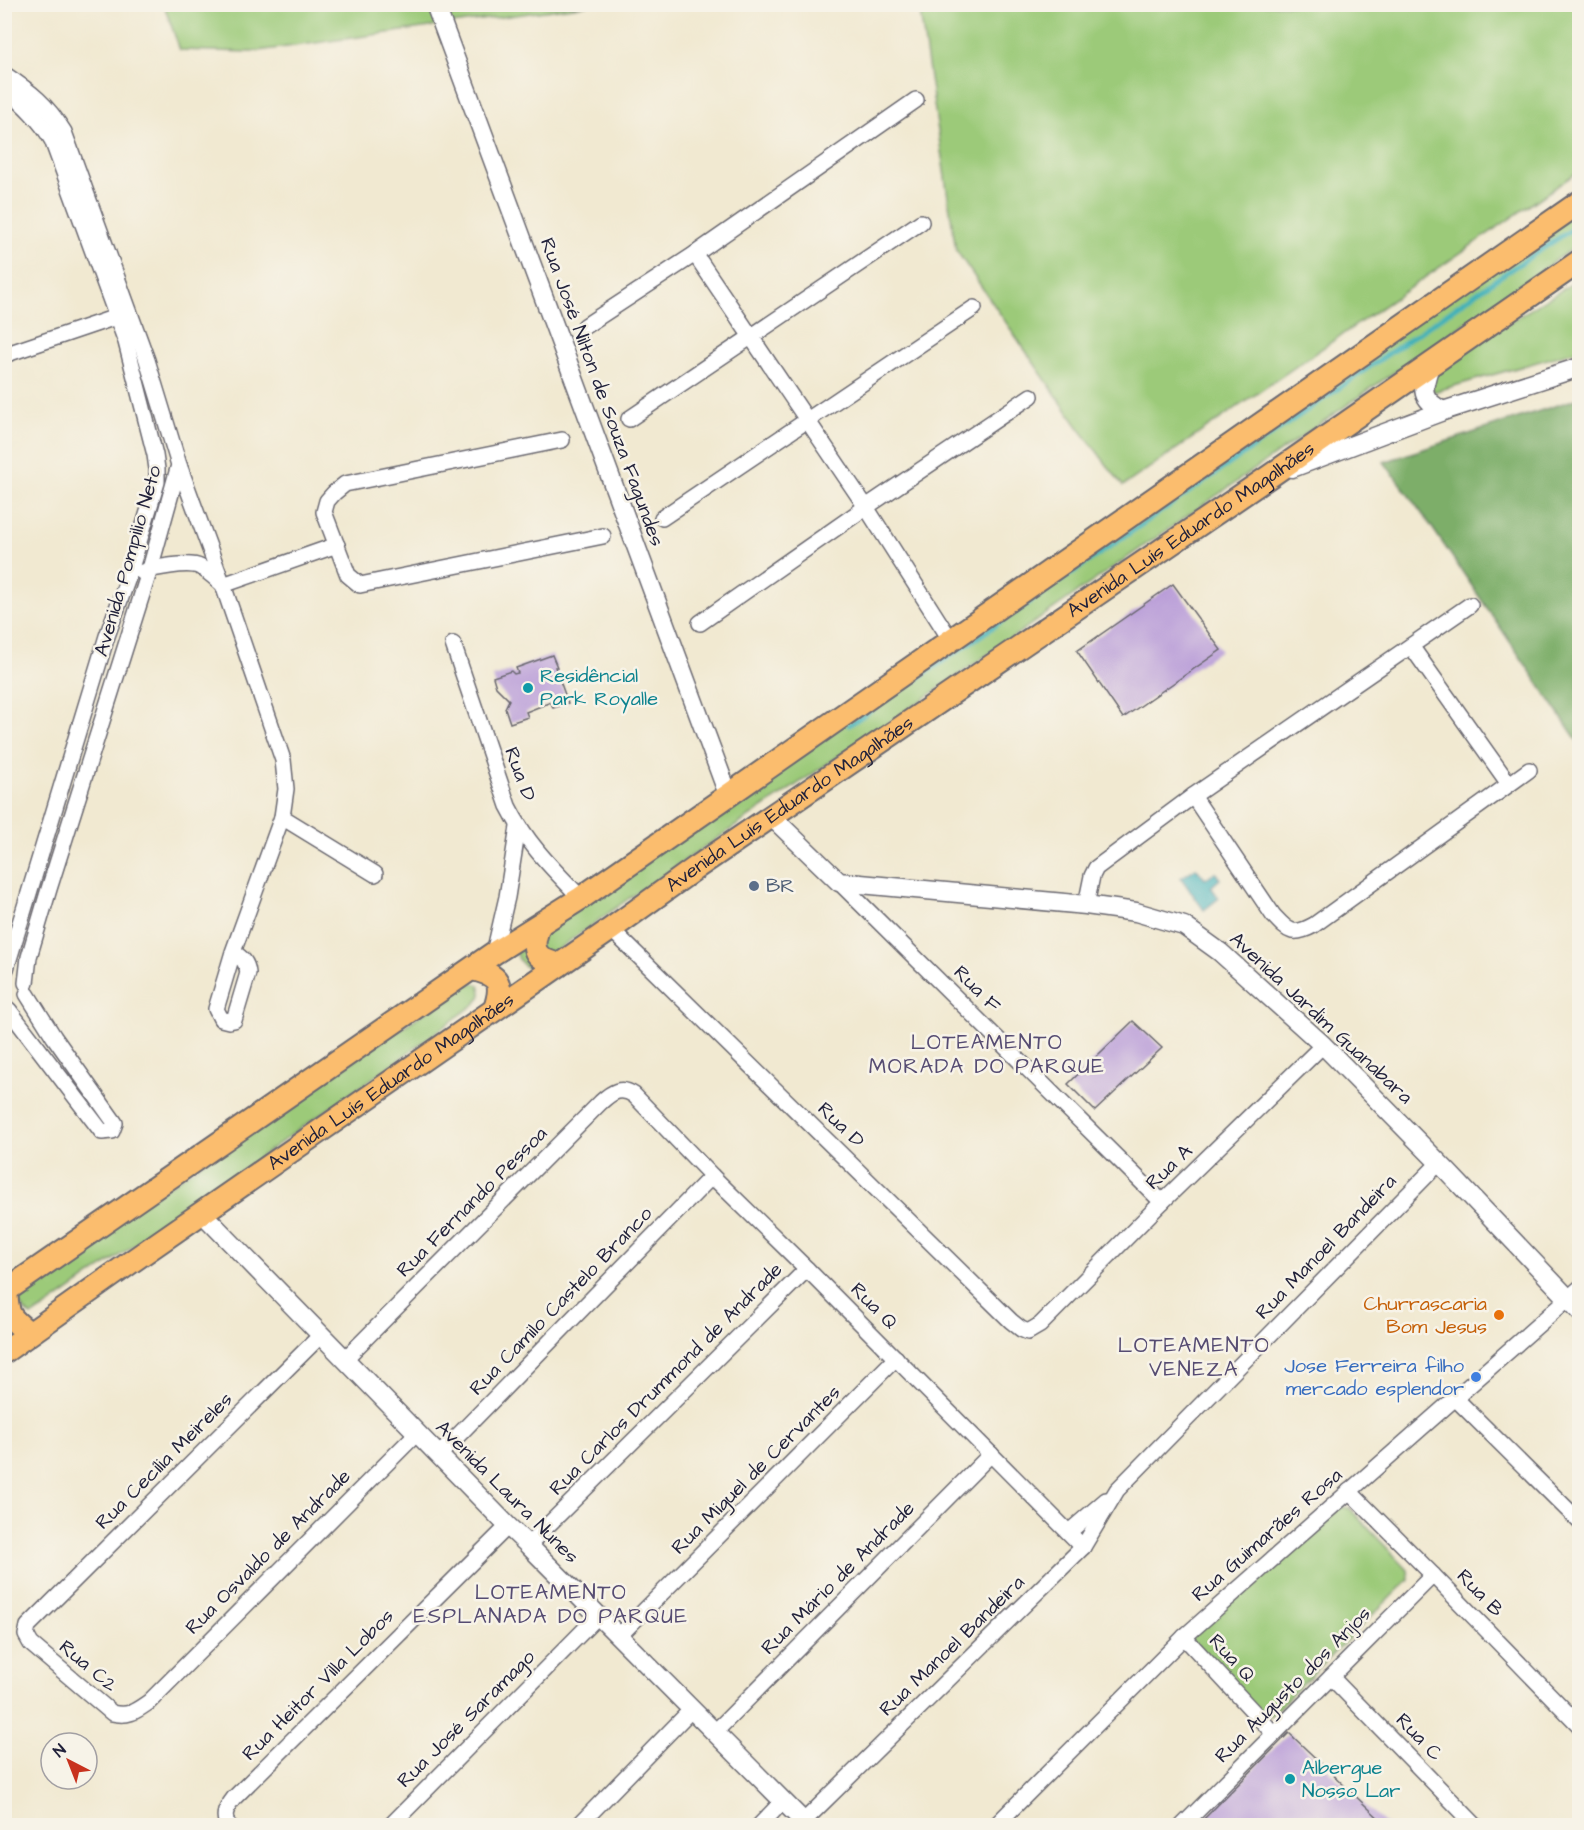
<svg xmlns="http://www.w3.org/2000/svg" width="1584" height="1830" font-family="'Architects Daughter',sans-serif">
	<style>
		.green { fill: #9cca79; stroke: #5f765a; stroke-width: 1.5 }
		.forest { fill: #7dae69; stroke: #506852; stroke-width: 1.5 }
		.water { fill: #41b1ba; stroke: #326a7a; stroke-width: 1.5 }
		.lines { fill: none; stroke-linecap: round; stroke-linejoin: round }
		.stream { stroke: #41b1ba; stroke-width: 5 }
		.building { fill: #b89bd8 }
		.minor-casing { stroke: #6a6870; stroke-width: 18 }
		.tertiary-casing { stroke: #6a6870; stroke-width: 21 }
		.primary-casing { stroke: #6a6870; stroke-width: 26 }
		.minor { stroke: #fff; stroke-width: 15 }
		.tertiary { stroke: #fff; stroke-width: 18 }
		.primary { stroke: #fbbd6e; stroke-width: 22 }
		.culture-dot { fill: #0f9aa8; stroke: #f7f3e8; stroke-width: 2 }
		.service-dot { fill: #5c6f8a; stroke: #f7f3e8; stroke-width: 2 }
		.food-dot { fill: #e8710a; stroke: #f7f3e8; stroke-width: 2 }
		.shop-dot { fill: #3f7fe0; stroke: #f7f3e8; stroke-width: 2 }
		.labels { text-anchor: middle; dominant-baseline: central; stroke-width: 5; stroke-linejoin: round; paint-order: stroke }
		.street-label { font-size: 20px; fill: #22223b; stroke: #f7f3e8 }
		.culture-label { font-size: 20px; fill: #0d838f; stroke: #f7f3e8; text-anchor: start }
		.service-label { font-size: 20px; fill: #4e5e75; stroke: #f7f3e8; text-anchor: start }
		.food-label { font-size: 20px; fill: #c56008; stroke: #f7f3e8; text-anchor: end }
		.shop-label { font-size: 20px; fill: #366cbe; stroke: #f7f3e8; text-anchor: end }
		.neighbourhood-label { font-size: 21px; letter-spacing: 1.5px; fill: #564c72; stroke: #f7f3e8 }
	</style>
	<rect width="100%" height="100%" fill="#f7f3e8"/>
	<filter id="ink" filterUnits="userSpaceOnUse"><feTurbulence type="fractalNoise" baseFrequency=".0167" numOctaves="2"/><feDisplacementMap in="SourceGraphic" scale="12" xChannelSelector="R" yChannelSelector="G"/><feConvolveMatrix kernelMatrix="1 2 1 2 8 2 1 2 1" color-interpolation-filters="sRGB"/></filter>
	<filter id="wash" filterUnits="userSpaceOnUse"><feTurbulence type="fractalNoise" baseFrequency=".008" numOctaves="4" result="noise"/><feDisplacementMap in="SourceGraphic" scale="24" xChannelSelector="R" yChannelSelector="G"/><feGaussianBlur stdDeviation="1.35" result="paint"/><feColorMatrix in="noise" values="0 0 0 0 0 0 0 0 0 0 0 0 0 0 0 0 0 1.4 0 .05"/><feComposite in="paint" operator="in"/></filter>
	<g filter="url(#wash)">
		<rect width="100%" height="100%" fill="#f1e9d1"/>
		<g class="green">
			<polygon points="164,5 587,5 251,52 180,50"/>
			<polygon points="919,5 1579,5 1579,171 1123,486 1076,424 956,250"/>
			<path d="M1579,206V244L935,691L638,892L530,969C520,964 517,958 515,946Z"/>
			<polygon points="1579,279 1579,350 1433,392 1432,383 1434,372 1473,345"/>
			<path d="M474,983L479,985C483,994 481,997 475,1004L394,1063L43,1309L31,1316L23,1309L17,1300L21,1286L465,985Z"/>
			<polygon points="1340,1507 1349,1508 1408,1570 1409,1579 1270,1716 1260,1716 1191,1641 1192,1633"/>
		</g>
		<polygon class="forest" points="1579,398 1580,398 1579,743 1429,523 1384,462"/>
		<polygon class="water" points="1196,868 1205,879 1215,872 1220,879 1211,887 1219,898 1204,910 1181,878"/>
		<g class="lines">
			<polyline class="stream" points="849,725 1040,595 1498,278 1580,224"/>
		</g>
		<g id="blocks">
			<g class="building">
				<polygon points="1173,584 1221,650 1123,718 1077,651"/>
				<polygon points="552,655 557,667 555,667 568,703 553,708 551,702 526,712 528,717 510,723 505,708 509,700 496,687 493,677 511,671 514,674 518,673 516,668"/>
				<polygon points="1133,1021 1162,1048 1095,1111 1068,1084"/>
				<polygon points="1289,1733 1387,1826 1197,1826"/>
			</g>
		</g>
	</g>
	<g filter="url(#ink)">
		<use href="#blocks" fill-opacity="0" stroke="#6a6870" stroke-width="1.5"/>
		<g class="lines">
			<g class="minor-casing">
				<g id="minor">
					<path d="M4,74C31,92 47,104 64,132L147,360L179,465L150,569L49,889L29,957L26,983"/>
					<path d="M4,87C23,104 40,119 52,140L126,342L155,455L157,469V482L128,578L107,636L6,969"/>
					<polyline points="695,254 866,507 950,639"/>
					<polyline points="585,326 695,254 916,100"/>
					<polyline points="4,355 125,314"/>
					<polyline points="629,419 921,222"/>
					<polyline points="562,440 345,484 334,493 327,501 324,512 348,575 360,585 603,536"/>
					<polyline points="179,465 223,585 337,545"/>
					<polyline points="662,518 974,308"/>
					<path d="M142,572C154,568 189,561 200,567C208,571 216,579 223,585L283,760L286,789L282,817L233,952L216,1009L221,1019L229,1021L234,1020L248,973C247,962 242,958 233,952"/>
					<polyline points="700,623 866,507 1031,396"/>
					<path d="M453,644L508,806C527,844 552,868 581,898"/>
					<polyline points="1411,646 1509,784"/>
					<path d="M1193,796L1273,915C1288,931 1292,937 1314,925L1529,770"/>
					<polyline points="282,817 375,874"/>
					<polyline points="839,882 1162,1202"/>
					<polyline points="1086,905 1092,876 1096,868 1193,796 1470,605"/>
					<polyline points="611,929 1011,1321 1021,1329 1028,1332 1040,1325 1162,1202 1323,1045"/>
					<polyline points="494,953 507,897 518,827"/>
					<polyline points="9,1010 102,1132 112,1131 115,1123 54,1037 27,994"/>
					<path d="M321,1335L28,1626L26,1635L31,1644L112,1713C129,1717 136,1711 149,1702L417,1433"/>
					<path d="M345,1359L601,1102C612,1092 621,1086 634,1095L712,1176L807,1269L1083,1547"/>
					<polyline points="1455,1398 1580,1522"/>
					<polyline points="439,1455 712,1176"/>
					<polyline points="1349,1491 1433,1575 1580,1726"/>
					<polyline points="1069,1532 1106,1500"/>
					<polyline points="528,1545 807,1269"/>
					<polyline points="619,1636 896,1358"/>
					<polyline points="1184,1637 1274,1734"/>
					<polyline points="1331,1677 1476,1826"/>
					<polyline points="716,1731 991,1454"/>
					<polyline points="804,1821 1083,1547 1117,1490 1439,1163"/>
					<path d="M229,1826C221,1816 227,1807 234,1798L508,1526"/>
					<polyline points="390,1826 598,1616"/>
					<polyline points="578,1826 692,1709"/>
					<polyline points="759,1826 783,1801"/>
					<polyline points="995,1826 1184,1637 1580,1288"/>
					<polyline points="1182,1826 1433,1575"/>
				</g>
			</g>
			<g class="tertiary-casing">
				<g id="tertiary">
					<polyline points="435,4 728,794"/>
					<path d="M1430,365C1423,389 1418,397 1443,411"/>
					<polyline points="1292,468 1443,411 1580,367"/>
					<polyline points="771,816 839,882 1086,905 1136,912 1184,926 1220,952 1323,1045 1448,1172 1580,1311"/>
					<polyline points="202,1213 508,1526 528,1545 808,1826"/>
				</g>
			</g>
			<g class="primary-casing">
				<g id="primary">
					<path d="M539,926C530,950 534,958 559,965"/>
					<path d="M473,969C500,976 503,983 495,1009"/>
					<path d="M6,1291C8,1317 9,1317 29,1333"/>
					<polyline points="4,1292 494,953 581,898 1580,202"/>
					<path id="s1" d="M4,1352L131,1262L611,929L697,867L1270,476L1580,261"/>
				</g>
			</g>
			<use href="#minor" class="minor"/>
			<use href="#tertiary" class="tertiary"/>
			<use href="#primary" class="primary"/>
		</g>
	</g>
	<g class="culture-dot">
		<circle cx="528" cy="688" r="6"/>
		<circle cx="1290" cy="1779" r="6"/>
	</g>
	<circle class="service-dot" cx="754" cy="886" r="6"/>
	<circle class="food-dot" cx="1499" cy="1315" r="6"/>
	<circle class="shop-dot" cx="1476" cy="1377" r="6"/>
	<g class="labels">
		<g class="street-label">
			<text transform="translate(602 392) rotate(70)">Rua José Nilton de Souza Fagundes</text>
			<text stroke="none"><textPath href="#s1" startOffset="1444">Avenida Luís Eduardo Magalhães</textPath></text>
			<text transform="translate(128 561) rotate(-74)">Avenida Pompilio Neto</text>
			<text transform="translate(520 774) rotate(70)">Rua D</text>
			<text stroke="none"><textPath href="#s1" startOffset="958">Avenida Luís Eduardo Magalhães</textPath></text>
			<text transform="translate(977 989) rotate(45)">Rua F</text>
			<text transform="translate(1321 1018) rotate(43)">Avenida Jardim Guanabara</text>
			<text stroke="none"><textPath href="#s1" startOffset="472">Avenida Luís Eduardo Magalhães</textPath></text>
			<text transform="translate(841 1125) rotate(44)">Rua D</text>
			<text transform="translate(1169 1167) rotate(-44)">Rua A</text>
			<text transform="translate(472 1202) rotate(-45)">Rua Fernando Pessoa</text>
			<text transform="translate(1326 1247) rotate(-46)">Rua Manoel Bandeira</text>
			<text transform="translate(561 1301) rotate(-46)">Rua Camilo Castelo Branco</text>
			<text transform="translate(874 1306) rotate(45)">Rua Q</text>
			<text transform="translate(666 1379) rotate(-45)">Rua Carlos Drummond de Andrade</text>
			<text transform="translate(164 1461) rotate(-45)">Rua Cecília Meireles</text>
			<text transform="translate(756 1470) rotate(-45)">Rua Miguel de Cervantes</text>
			<text transform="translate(507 1492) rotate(45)">Avenida Laura Nunes</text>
			<text transform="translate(1267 1535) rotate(-41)">Rua Guimarães Rosa</text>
			<text transform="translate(268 1552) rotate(-45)">Rua Osvaldo de Andrade</text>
			<text transform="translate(838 1578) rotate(-45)">Rua Mário de Andrade</text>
			<text transform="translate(1480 1593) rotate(46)">Rua B</text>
			<text transform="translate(952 1646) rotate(-44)">Rua Manoel Bandeira</text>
			<text transform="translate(1232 1658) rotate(47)">Rua Q</text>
			<text transform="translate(88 1666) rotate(40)">Rua C2</text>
			<text transform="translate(318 1685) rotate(-45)">Rua Heitor Villa Lobos</text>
			<text transform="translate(1293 1685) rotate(-45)">Rua Augusto dos Anjos</text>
			<text transform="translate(466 1719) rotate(-45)">Rua José Saramago</text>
			<text transform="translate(1419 1737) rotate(46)">Rua C</text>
		</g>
		<g class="culture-label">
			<text x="540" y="676">Residêncial<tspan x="540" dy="23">Park Royalle</tspan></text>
			<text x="1302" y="1768">Albergue<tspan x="1302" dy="23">Nosso Lar</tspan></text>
		</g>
		<g class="service-label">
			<text x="766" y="886">BR</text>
		</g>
		<g class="food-label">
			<text x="1487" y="1304">Churrascaria<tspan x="1487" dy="23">Bom Jesus</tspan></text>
		</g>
		<g class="shop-label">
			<text x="1464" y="1366">Jose Ferreira filho<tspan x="1464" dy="23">mercado esplendor</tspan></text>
		</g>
		<g class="neighbourhood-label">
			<text x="987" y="1042">LOTEAMENTO<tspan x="987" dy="24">MORADA DO PARQUE</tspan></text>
			<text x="1194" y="1345">LOTEAMENTO<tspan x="1194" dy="24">VENEZA</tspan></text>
			<text x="551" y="1592">LOTEAMENTO<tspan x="551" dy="24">ESPLANADA DO PARQUE</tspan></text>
		</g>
	</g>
	<rect width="1584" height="1830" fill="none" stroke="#f7f3e8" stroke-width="24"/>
	<g transform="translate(69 1761) rotate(318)"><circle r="28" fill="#f7f3e8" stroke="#a29fa3" stroke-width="1.5"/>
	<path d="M0-4.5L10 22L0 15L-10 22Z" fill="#c8321e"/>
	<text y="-9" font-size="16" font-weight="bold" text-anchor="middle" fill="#22223b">N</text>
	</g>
</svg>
